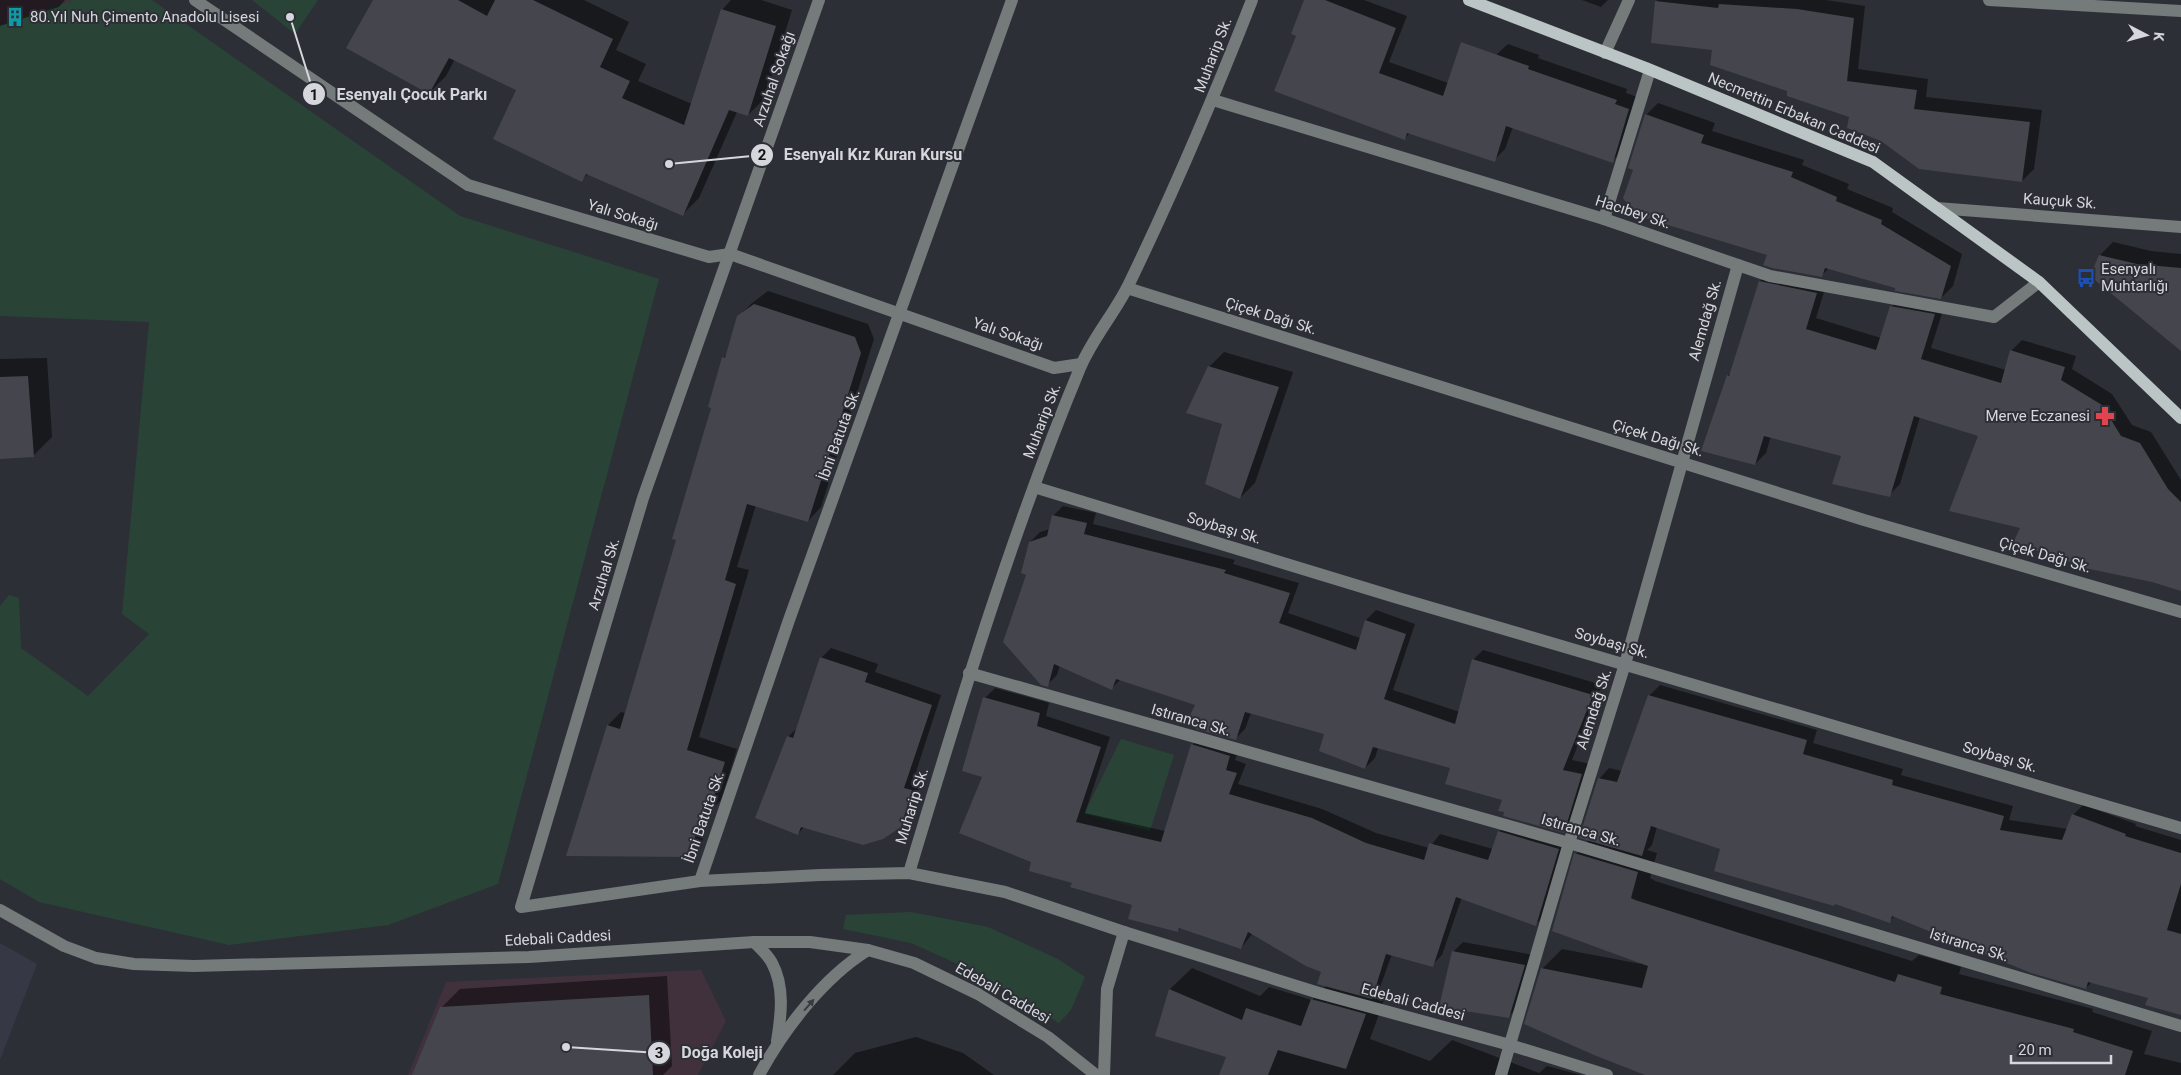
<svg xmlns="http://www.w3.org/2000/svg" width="2181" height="1075" font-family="Roboto,sans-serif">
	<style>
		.built { fill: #363845 }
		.education { fill: #41313d }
		.green { fill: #294437 }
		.shadow { fill: #0007 }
		.building { fill: #45454d }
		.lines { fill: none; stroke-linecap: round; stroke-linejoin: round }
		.minor { stroke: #757a7b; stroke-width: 12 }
		.major { stroke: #bbc5c6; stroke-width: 12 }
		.oneway { fill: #383a40 }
		.labels { text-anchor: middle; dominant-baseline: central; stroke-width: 4; stroke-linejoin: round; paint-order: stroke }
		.poi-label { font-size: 15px; fill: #d6d7dc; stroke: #2d2f36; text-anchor: start }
		.street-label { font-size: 15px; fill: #d6d7dc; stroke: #2d2f36 }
		.leader { fill: none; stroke: #d6d7dc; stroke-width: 2 }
		.callout-dot { fill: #d6d7dc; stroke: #2d2f36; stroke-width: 2 }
		.mark-label { font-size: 15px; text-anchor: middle; font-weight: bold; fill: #111 }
		.callout-label { font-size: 16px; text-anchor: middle; font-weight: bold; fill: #d6d7dc; stroke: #2d2f36; stroke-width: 4; stroke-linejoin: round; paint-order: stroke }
	</style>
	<rect width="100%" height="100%" fill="#2d2f36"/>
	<polygon class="built" points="0,943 37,964 0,1060"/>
	<g class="education">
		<polygon points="0,0 74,0 0,24"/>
		<polygon points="701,970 726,1021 698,1075 408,1075 446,982"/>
	</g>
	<g class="green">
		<polygon points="74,0 152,0 460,216 659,279 498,884 388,925 229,945 39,902 0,879 0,606 9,595 19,598 21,648 88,696 149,634 122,614 149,322 0,316 0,24"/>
		<polygon points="252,0 318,0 295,34"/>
		<polygon points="1121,739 1174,755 1150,831 1084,814"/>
		<polygon points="911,912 988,927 1058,959 1085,977 1071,1010 1059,1023 980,974 911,943 843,929 846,915"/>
	</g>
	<g class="shadow">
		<polygon points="0,0 65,0 59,7 0,26"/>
		<polygon points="374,0 584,0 629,22 616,50 646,64 638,81 692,104 722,10 731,0 761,0 792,10 765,98 748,115 737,112 699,198 682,215 588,174 581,181 518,90 455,59 446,76 429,93"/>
		<polygon points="1305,0 1364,0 1407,16 1389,62 1451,84 1496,55 1508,44 1539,55 1538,58 1627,89 1626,93 1640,98 1624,150 1612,161 1513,127 1505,149 1494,160 1410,133 1405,138 1298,35"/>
		<polygon points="1582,0 1608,0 1601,7"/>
		<polygon points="1658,0 1826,0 1865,6 1858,69 1928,79 1926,97 2042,110 2034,169 2022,181 1850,116 1789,90 1714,49 1656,1"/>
		<polygon points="1658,103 1715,123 1712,131 1804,160 1802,165 1849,184 1847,189 1893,208 1892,212 1962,254 1953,286 1941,298 1829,268 1821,276 1768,254 1635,169 1646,115"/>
		<polygon points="2113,242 2151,251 2181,254 2181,349 2100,255"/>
		<polygon points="1771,270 1827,282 1816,318 1881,338 1891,307 1902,296 1945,304 1931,348 2006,370 2011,351 2022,340 2076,356 2072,369 2112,394 2132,425 2151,432 2181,480 2181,590 2152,581 2021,527 1980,435 1920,417 1900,484 1889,495 1843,455 1771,436 1766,453 1755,464 1728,375 1732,371 1760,281"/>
		<polygon points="768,291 868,324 874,339 821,507 808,521 756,505 737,567 749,570 699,737 737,749 721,800 711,810 702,842 689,855 568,855 608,725 621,712 625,713 677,539 724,358 727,354 738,317 752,303"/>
		<polygon points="1224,352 1293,372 1255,483 1240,498 1209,367"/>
		<polygon points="47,358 52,437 33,456 0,457 0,359"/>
		<polygon points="1063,506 1096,513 1093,524 1235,560 1233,564 1299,583 1288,613 1360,638 1366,620 1376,610 1415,624 1393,690 1460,712 1473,660 1483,650 1602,685 1572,760 1591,764 1573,822 1563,832 1503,800 1452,767 1378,748 1375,758 1365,768 1325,733 1251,713 1245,729 1235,739 1196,704 1121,679 1112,688 1060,665 1057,675 1047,685 1028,574 1030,542 1040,532 1050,529 1053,516"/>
		<polygon points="831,648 878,664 875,672 941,695 914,778 921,780 911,816 900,826 804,827 798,834 788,737 797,728 821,658"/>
		<polygon points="1660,685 1817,730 1813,743 1903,769 1901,775 2013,806 2009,820 2068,829 2073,815 2083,805 2136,824 2135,826 2181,840 2181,1014 2149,997 2092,982 2086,988 1895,916 1889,921 1836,903 1834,905 1721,849 1657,827 1652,845 1647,850 1657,853 1650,878 1655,881 1912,961 1919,955 1961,967 1959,974 2093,1009 2092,1012 2152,1031 2144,1054 2181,1063 2181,1075 1680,1075 1542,969 1562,949 1641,964 1576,854 1590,839 1599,779 1609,768 1622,771 1650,695"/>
		<polygon points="995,688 1049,703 1046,716 1110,737 1085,813 1165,831 1192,745 1202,735 1240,746 1235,760 1246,764 1238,784 1322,809 1376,833 1429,848 1440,834 1493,849 1499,832 1509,822 1568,839 1546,914 1536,924 1462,897 1442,955 1432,965 1392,954 1379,990 1387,992 1370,1039 1430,1061 1452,1040 1539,1073 1547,1066 1581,1075 1220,1075 1228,1056 1156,1035 1170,989 1192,968 1260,996 1269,987 1312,1000 1327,985 1323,971 1253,933 1241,948 1181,927 1178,931 1133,904 1073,882 1033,862 984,776 985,698"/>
		<polygon points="1463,942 1534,955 1519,1006 1509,1016 1453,952"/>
		<polygon points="667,976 672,1066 663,1075 413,1075 441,1008 460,989"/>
		<polygon points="916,1037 963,1053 994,1075 833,1075 855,1053"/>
	</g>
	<g class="building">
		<polygon points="373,0 458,0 487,16 495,0 533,0 613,39 600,67 630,81 622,98 684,125 721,9 776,26 748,116 729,110 683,216 586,174 582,182 493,139 516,90 449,58 429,94 346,48"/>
		<polygon points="1304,0 1325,0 1396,28 1379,73 1443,96 1461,42 1529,66 1528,69 1617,100 1615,104 1629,109 1613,163 1506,126 1495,162 1407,133 1405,140 1274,91 1296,36 1291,34"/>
		<polygon points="1655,1 1718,8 1719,4 1797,9 1854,18 1847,81 1917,90 1914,109 2030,122 2022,182 1919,169 1881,141 1847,128 1849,117 1787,96 1787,91 1710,65 1712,50 1651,43"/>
		<polygon points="1645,114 1704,135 1701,143 1793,172 1791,177 1837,197 1836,201 1882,220 1881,224 1951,266 1941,299 1895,291 1895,288 1825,268 1822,277 1772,268 1763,265 1767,255 1635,215 1623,198 1633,170 1628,168"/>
		<polygon points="2099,255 2137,264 2181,268 2181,351 2090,276"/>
		<polygon points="1759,281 1817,293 1806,329 1876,350 1890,306 1935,314 1921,359 2001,383 2010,350 2065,367 2061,380 2102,405 2121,436 2140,443 2168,489 2181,502 2181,591 2152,582 2075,566 2076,564 2013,543 2020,528 1949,511 1978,436 1914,416 1890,497 1832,484 1841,456 1764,436 1755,465 1701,451 1727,375 1729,376"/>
		<polygon points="754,304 855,337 861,353 808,522 747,504 725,580 736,584 687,750 725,762 708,815 702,813 689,857 566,856 607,725 620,729 676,540 672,539 711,408 708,407 722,357 725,358 737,316"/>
		<polygon points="1208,366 1279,387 1240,499 1205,484 1222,424 1186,413"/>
		<polygon points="28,376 34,457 0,459 0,377"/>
		<polygon points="1052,515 1087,523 1084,534 1226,570 1224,573 1290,593 1279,623 1356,650 1365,620 1406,634 1384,699 1455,724 1472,659 1593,695 1563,770 1582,774 1564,833 1503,816 1504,812 1498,811 1502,800 1445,784 1450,768 1373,747 1365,769 1319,751 1324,734 1245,712 1236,740 1196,729 1197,726 1186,723 1195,705 1116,679 1112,690 1054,664 1048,687 1041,685 1003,642 1026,575 1021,573 1029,542 1047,536"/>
		<polygon points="820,657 868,673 865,682 932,705 904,788 912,790 901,827 883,839 863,845 801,827 798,835 755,818 787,736 793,738"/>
		<polygon points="1648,695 1807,740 1803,754 1893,780 1892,785 2004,816 2000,830 2062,840 2072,814 2126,834 2125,836 2181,853 2181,884 2167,930 2181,934 2181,1015 2145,1005 2148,998 2088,982 2086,989 2031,973 1892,916 1890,923 1835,904 1834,906 1714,871 1720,849 1651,826 1642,856 1579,838 1598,778 1617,782"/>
		<polygon points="983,697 1040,713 1037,726 1101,747 1076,822 1161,842 1191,744 1230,756 1226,770 1237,773 1229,794 1312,818 1366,843 1424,860 1429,843 1488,860 1498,831 1559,849 1536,926 1456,897 1433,967 1386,954 1372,999 1317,984 1321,972 1306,966 1248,932 1241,949 1179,928 1178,932 1128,919 1132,905 1070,887 1072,883 1029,871 1031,862 959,833 982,777 962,771"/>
		<polygon points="1574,853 1638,872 1631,898 1635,900 1895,982 1898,974 1942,987 1940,994 2074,1029 2073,1032 2133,1051 2125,1075 1645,1075 1594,1055 1524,1024 1541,968 1642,988 1648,966 1552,931"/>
		<polygon points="1452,951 1525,965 1509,1018 1439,1007"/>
		<polygon points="1169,989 1242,1020 1246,1008 1301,1026 1311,999 1366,1014 1346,1069 1278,1050 1268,1075 1219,1075 1226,1057 1155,1036"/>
		<polygon points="649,995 653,1075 412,1075 440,1007"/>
	</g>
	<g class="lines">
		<g class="minor">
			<polyline points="195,0 468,185 709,257 730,254 1054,368 1081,364"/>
			<polyline points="819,0 643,498 521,907 700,881 820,875 909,873 1005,892 1124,932 1107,989 1104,1075"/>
			<polyline points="1989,0 2181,11"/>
			<polyline points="1605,53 1629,0"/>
			<polyline points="1213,100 1604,219 1770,276 1994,317 2039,282"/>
			<polyline points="1937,208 2181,227"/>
			<polyline points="1604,219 1650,70"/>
			<polyline points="1127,288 1864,520 2181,612"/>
			<polyline points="1034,487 1398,598 2181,828"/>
			<polyline points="969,673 1569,843 2181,1026"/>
			<path d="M909,873C960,703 1012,532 1080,368C1092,339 1114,314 1128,286C1173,193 1214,97 1252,0"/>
			<polyline points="700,881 789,620 1012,0"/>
			<polyline points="0,910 64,946 96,958 134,964 194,966 529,957 754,942 810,942 868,950 914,963 978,994 1048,1037 1096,1075"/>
			<polyline points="1124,932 1319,993 1510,1045 1607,1075"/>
			<path d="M754,942C760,948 768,955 772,963C785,987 781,1016 777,1041"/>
			<path d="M759,1075C784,1029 823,978 868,950"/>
			<polyline points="1501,1075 1569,843 1625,664 1738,265"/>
		</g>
		<polyline class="major" points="1469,0 1646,68 1873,162 2039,282 2181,418"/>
	</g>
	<defs><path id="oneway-solid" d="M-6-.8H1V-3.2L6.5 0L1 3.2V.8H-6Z" transform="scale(1.25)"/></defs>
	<use class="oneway" href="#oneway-solid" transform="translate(809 1005) rotate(-49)"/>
	<defs>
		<g id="building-bare" transform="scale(1.5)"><path d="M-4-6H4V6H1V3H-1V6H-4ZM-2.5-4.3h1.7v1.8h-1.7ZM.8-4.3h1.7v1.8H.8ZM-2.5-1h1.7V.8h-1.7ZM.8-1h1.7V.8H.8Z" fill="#0f9aa8" stroke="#2d2f36" stroke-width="2.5" paint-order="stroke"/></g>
		<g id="bus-bare" transform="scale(1.5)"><path d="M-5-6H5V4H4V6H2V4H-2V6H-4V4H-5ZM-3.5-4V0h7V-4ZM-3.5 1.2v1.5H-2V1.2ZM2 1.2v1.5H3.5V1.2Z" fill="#1a4fb4" stroke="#2d2f36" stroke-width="2.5" paint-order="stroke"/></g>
		<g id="pharmacy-bare" transform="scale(1.5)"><path d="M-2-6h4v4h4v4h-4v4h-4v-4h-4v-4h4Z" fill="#e0444e" stroke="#2d2f36" stroke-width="2.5" paint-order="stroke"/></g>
	</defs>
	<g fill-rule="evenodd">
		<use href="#building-bare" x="15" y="17"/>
		<use href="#bus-bare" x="2086" y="278"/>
		<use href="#pharmacy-bare" x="2105" y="416"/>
	</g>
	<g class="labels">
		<g class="poi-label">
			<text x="30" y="17">80.Yıl Nuh Çimento Anadolu Lisesi</text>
			<text x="2101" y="269">Esenyalı<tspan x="2101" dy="17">Muhtarlığı</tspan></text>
			<text x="2090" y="416" text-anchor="end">Merve Eczanesi</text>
		</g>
		<g class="street-label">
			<text transform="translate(1213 55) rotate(-69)">Muharip Sk.</text>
			<text transform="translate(774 79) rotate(-71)">Arzuhal Sokağı</text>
			<text transform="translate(1794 113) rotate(23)">Necmettin Erbakan Caddesi</text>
			<text transform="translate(2060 201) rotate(4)">Kauçuk Sk.</text>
			<text transform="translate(1633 212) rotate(18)">Hacıbey Sk.</text>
			<text transform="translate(623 215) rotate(17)">Yalı Sokağı</text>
			<text transform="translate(1271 316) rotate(17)">Çiçek Dağı Sk.</text>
			<text transform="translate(1705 320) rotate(-74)">Alemdağ Sk.</text>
			<text transform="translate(1008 334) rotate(19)">Yalı Sokağı</text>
			<text transform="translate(1042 421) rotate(-69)">Muharip Sk.</text>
			<text transform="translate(839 435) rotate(-70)">İbni Batuta Sk.</text>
			<text transform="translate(1658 438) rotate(17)">Çiçek Dağı Sk.</text>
			<text transform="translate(1224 528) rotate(17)">Soybaşı Sk.</text>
			<text transform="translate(2045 555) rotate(16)">Çiçek Dağı Sk.</text>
			<text transform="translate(604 574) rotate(-73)">Arzuhal Sk.</text>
			<text transform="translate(1612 643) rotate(16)">Soybaşı Sk.</text>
			<text transform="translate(1594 709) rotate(-72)">Alemdağ Sk.</text>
			<text transform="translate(1191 720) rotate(16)">Istıranca Sk.</text>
			<text transform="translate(2000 757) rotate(16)">Soybaşı Sk.</text>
			<text transform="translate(912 806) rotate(-73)">Muharip Sk.</text>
			<text transform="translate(704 817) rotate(-71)">İbni Batuta Sk.</text>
			<text transform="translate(1581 830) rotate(16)">Istıranca Sk.</text>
			<text transform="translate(558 938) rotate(-3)">Edebali Caddesi</text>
			<text transform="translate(1969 945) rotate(17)">Istıranca Sk.</text>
			<text transform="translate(1003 993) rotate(30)">Edebali Caddesi</text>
			<text transform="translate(1413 1002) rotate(15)">Edebali Caddesi</text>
		</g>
	</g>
	<path class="leader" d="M290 17L314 94M669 164L762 155M566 1047L659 1053"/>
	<g class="callout-dot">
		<circle cx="290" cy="17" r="5"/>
		<circle cx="669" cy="164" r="5"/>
		<circle cx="566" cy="1047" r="5"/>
		<circle cx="314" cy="94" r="12"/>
		<circle cx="762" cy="155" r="12"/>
		<circle cx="659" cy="1053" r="12"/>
	</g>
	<g class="mark-label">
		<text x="314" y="100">1</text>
		<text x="762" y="160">2</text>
		<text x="659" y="1058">3</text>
	</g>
	<g class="callout-label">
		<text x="412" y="100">Esenyalı Çocuk Parkı</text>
		<text x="873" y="160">Esenyalı Kız Kuran Kursu</text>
		<text x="722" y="1058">Doğa Koleji</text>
	</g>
	<g transform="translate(2146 35) rotate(96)" stroke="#2d2f36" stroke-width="4" paint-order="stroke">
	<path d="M0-4L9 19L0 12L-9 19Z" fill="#d6d7dc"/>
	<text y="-8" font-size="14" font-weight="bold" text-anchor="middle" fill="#d6d7dc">K</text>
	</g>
	<path d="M2011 1055v8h100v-8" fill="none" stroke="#d6d7dc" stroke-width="2.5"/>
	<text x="2018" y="1055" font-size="15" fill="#d6d7dc" stroke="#2d2f36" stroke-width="4" paint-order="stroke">20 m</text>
</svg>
